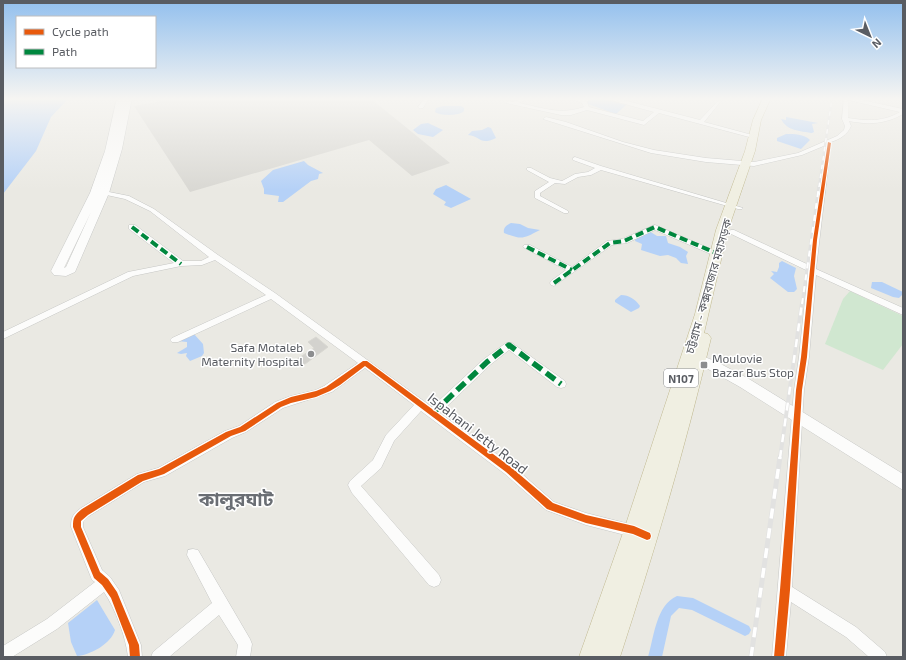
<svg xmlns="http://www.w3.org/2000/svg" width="906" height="660" font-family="'Exo 2','Noto Sans Bengali',sans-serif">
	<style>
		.industrial { fill: #d9d8d3 }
		.green { fill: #d0e7d0 }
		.water { fill: #b5d1f7 }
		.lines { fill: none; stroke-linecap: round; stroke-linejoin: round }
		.canal { fill: #b5d1f7; fill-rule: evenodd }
		.building { fill: #d3d2ce; stroke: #d9d8d2 }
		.minor-casing { stroke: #c6c7c5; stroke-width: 1 }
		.tertiary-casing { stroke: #c6c7c5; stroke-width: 1 }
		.secondary-casing { stroke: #c7c8c7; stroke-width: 1 }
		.trunk-casing { stroke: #c1b990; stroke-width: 1 }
		.minor { fill: #fcfcfb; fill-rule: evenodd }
		.tertiary { fill: #fcfcfb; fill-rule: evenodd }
		.secondary { fill: #fcfcfb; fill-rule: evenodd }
		.trunk { fill: #f0efe2; fill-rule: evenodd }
		.rail-far3-casing { stroke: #e2e2e1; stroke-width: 2.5 }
		.rail-far2-casing { stroke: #e2e2e1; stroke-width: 3 }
		.rail-far1-casing { stroke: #e2e2e1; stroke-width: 4 }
		.rail-casing { stroke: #e2e2e1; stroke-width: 5 }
		.rail-far3 { stroke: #fff; stroke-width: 1.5; stroke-dasharray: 4.5; stroke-linecap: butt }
		.rail-far2 { stroke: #fff; stroke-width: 2; stroke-dasharray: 6; stroke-linecap: butt }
		.rail-far1 { stroke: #fff; stroke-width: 2.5; stroke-dasharray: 8; stroke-linecap: butt }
		.rail { stroke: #fff; stroke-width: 3.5; stroke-dasharray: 10; stroke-linecap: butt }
		.quiet-far1 { stroke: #00873e; stroke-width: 4; stroke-dasharray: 8 4; stroke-linecap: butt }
		.quiet { stroke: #00873e; stroke-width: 5.5; stroke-dasharray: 11 5.5; stroke-linecap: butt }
		.cycleway-casing { stroke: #fff; stroke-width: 2 }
		.cycleway { fill: #e8590c; fill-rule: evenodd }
		.poi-dot { fill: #8c8d8f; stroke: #fff; stroke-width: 1.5 }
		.labels { text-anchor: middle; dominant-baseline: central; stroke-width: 3; stroke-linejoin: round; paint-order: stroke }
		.shield { fill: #fff; stroke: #8b8d91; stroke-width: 1 }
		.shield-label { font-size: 11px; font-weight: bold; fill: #595c62 }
		.street-label { font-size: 12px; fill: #595c62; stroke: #fff }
		.poi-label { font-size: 12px; fill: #595c62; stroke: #fff; text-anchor: end }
		.near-street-label { font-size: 14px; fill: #595c62; stroke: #fff }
		.near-district-label { font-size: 19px; font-weight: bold; fill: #6a6e74; stroke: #fff }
	</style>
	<rect width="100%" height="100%" fill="#eae9e3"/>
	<polygon class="industrial" points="166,98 211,98 213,100 222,98 370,98 450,163 412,176 369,140 190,192 134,106 167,100"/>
	<polygon class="green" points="850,291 903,316 903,344 883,370 825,344 843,299"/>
	<g class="water">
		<polygon points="3,98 69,98 51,117 36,151 3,194"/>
		<polygon points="595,98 600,98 626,105 616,114 585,103 588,100"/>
		<path d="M443,106H461L464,108V111C459,116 441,116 435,112L436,108Z"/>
		<path d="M786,117L818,123L812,124L814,132L812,133C800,131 787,131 781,119L786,120Z"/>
		<polygon points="428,123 443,130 433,137 418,134 413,130 421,124"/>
		<path d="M488,127L491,128L496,138C479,146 481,136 468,135L472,131L482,130Z"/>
		<path d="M786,134C794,134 804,134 810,140L801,149L777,141V138Z"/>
		<polygon points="304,161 308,165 323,173 319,174 318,179 311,181 283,202 278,202 279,196 264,194 264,189 261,181 273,170"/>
		<polygon points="446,185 471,199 451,208 444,205 446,202 433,194 436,189"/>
		<path d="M511,223L520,224L528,228L540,230C522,239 523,240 504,233C503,228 506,225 511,223Z"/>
		<polygon points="649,231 657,236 666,236 668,243 680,247 688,252 686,256 688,264 681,263 676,258 668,255 660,256 641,250 642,244 635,241 636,237"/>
		<polygon points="782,261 796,268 794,276 797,289 794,292 788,292 770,278 774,274 771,271 777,272 779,267 779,263"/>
		<polygon points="872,282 882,282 903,292 903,294 899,298 893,297 871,288"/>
		<path d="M621,295C629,295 635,299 640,306L639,308L631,312L615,302V300Z"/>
		<polygon points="194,334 203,344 204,353 202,356 190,361 186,356 187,353 181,354 177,353 187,347 187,342 177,341"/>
		<path d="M97,600L115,630C111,644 90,655 77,656L71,642L68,623Z"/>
	</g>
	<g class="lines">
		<path class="canal" d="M677,596L693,598L749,626L751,630L749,634L745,636L692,610L679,608L671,616L662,657H648C654,637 656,605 677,596Z"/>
	</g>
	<polygon class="building" points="316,337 328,347 301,367 294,361 314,348 308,342"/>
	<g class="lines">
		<g class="minor-casing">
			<g id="minor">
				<polygon points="425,98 429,98 423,108 419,108 418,107"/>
				<path d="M524,98H529L519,103C543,108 560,115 584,107L582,103L569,98L583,100L586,98H590L587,102L589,107L643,121L654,112L603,98L619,99L621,98H625L623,100L700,120L719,100L721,101L704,122L756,136L753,138L659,113L644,125L587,110L571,115H561L506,103L509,101L513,102Z"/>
				<path d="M844,98H853L903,109V114C886,124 868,125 849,121L851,126C847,135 840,139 831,142L816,269L903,308V315L816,275L809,357L804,390L792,587L856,627L885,652L887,657H869L846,637L791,602L786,657H772L794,390L799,357L808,271L727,232L731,230H734L809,265L826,145L802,155L754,166L706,162L651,153L543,119L546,117L566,122L623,142L654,150L706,158L754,162L798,153L837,136L844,130L845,126L842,119ZM848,100L900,112C883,122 867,121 848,118Z"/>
				<polygon points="575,157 601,166 743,208 742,209 738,209 601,170 591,175 578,177 565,184 555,183 540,193 540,196 568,211 568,213 564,213 535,198 535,191 549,182 527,170 527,168 531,168 550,178 562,181 575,174 588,172 595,168 573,160 573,158"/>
				<path d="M104,191L129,196L154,209L218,255L275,293L432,407L484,359L506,343H512L565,381L566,384L565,387L561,388L557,387L509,350L490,365L440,413L513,466L554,502L586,513L637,526L641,528L643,532L641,536L637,538L586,525L546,510L505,474L421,411L394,441L381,468L361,486L439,575L441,580L439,585L434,587L429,585L352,493L348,485L350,481L373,460L386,435L414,405L365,368L332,392L283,408L246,432L232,438L165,476L144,482L89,516L83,522V527L102,570L110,577L119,590L141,645L142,657H128C126,637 115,608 104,592L57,629L12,657H3V646L47,619L95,582L92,580L71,527C71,517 73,514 81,508L137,474L158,468L225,431L239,426L275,402L291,396L316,390L324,386L358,363L271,299L178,342H172L170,340L172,338L266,295L215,260L202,265L181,266L133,276L3,339V332L128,272L174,263L129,229V225H135L183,261H201L209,257L150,211L125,199L102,194L101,193Z"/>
				<polygon points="655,225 720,253 716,255 713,255 655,230 627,243 612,245 554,286 551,285 550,283 551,281 566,270 523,247 524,245 530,245 572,267 607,241 622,239"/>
				<polygon points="193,549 198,550 250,639 252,644 250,657 236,657 238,645 219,615 169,657 151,657 153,652 212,603 187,555 188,550"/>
			</g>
		</g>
		<g class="tertiary-casing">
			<polygon id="tertiary" points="690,351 717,362 749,379 903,474 903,490 740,387 708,369 686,359 684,356 686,353"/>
		</g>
		<g class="secondary-casing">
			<path id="secondary" d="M117,98H132L122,149L109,193L75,272L66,276L54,275L51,271L90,193L105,151ZM91,212L66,267L64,268Z"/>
		</g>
		<g class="trunk-casing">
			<path id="trunk" d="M763,98H771L761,120L755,151L728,230L704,333L708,334L711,338C686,446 654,552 620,657H579L624,530L695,314L716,230L745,151L753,120Z"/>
		</g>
		<use href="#minor" class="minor"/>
		<use href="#tertiary" class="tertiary"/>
		<use href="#secondary" class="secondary"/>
		<use href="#trunk" class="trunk"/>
		<g class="rail-far3-casing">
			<polyline id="rail-far3" points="819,187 832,98"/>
		</g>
		<g class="rail-far2-casing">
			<polyline id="rail-far2" points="802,304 819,186"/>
		</g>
		<g class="rail-far1-casing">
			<polyline id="rail-far1" points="780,458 802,303"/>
		</g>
		<g class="rail-casing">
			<polyline id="rail" points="751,657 780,457"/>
		</g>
		<use href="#rail-far3" class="rail-far3"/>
		<use href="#rail-far2" class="rail-far2"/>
		<use href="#rail-far1" class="rail-far1"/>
		<use href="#rail" class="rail"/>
		<g class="quiet-far1">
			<polyline points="132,227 181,264"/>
			<polyline points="527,247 572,270"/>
			<polyline points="554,283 610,243 624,241 655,227 716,253"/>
		</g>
		<polyline class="quiet" points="433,413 487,362 509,345 561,384"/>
		<g class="cycleway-casing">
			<g id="cycleway">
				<polygon points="828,142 831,143 817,240 807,357 802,390 790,590 784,657 774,657 780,590 796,390 801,357 813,240"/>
				<path d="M363,361H367L512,468L553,503L586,515L634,526L650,533L651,536L650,539L647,540L633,534L586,523L547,509L506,472L365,366L340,385L330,391L316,397L291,403L281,407L245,431L231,436L164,474L143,481L88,515L81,521V527L100,572L108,579L117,592L139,645L140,657H130L129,645L111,598L102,585L94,578L73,527C73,517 74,516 82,509L138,475L159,469L226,432L240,427L277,403L291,397L316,391L326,387Z"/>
			</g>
		</g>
		<use href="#cycleway" class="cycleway"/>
	</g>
	<linearGradient id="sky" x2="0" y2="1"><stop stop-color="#93c0ee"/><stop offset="0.52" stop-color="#f6f5f2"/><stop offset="1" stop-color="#f6f5f2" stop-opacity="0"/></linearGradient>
	<rect width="906" height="190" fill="url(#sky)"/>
	<g class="poi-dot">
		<circle cx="311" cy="354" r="4"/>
		<rect x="700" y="361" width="8" height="8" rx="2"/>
	</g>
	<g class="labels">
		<rect class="shield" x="664" y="369" width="34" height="18" rx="3"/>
		<g class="shield-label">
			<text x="681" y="378">N107</text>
		</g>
		<g class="street-label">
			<text transform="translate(708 286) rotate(-74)">চট্টগ্রাম - কক্সবাজার মহাসড়ক</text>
		</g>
		<g class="poi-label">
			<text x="303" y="347">Safa Motaleb<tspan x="303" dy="14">Maternity Hospital</tspan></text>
			<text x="712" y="358" text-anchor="start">Moulovie<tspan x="712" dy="14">Bazar Bus Stop</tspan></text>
		</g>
		<g class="near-street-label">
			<text transform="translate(478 433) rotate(38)">Ispahani Jetty Road</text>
		</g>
		<g class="near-district-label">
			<text x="236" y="498">কালুরঘাট</text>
		</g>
	</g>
	<rect width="906" height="660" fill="none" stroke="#595c62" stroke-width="8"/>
	<rect x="16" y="16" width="140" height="52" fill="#ffffff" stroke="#bdbec0"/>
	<rect x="24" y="29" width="20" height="6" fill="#e8590c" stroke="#bdbec0"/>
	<text x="52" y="36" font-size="12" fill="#595c62">Cycle path</text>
	<rect x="24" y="49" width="20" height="6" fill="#00873e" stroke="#bdbec0"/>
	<text x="52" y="56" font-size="12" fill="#595c62">Path</text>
	<g transform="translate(870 36) rotate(137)" stroke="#ffffff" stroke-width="3" paint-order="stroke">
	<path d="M0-3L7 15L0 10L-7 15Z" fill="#595c62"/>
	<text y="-6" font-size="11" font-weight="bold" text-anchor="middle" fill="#595c62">N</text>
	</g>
</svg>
